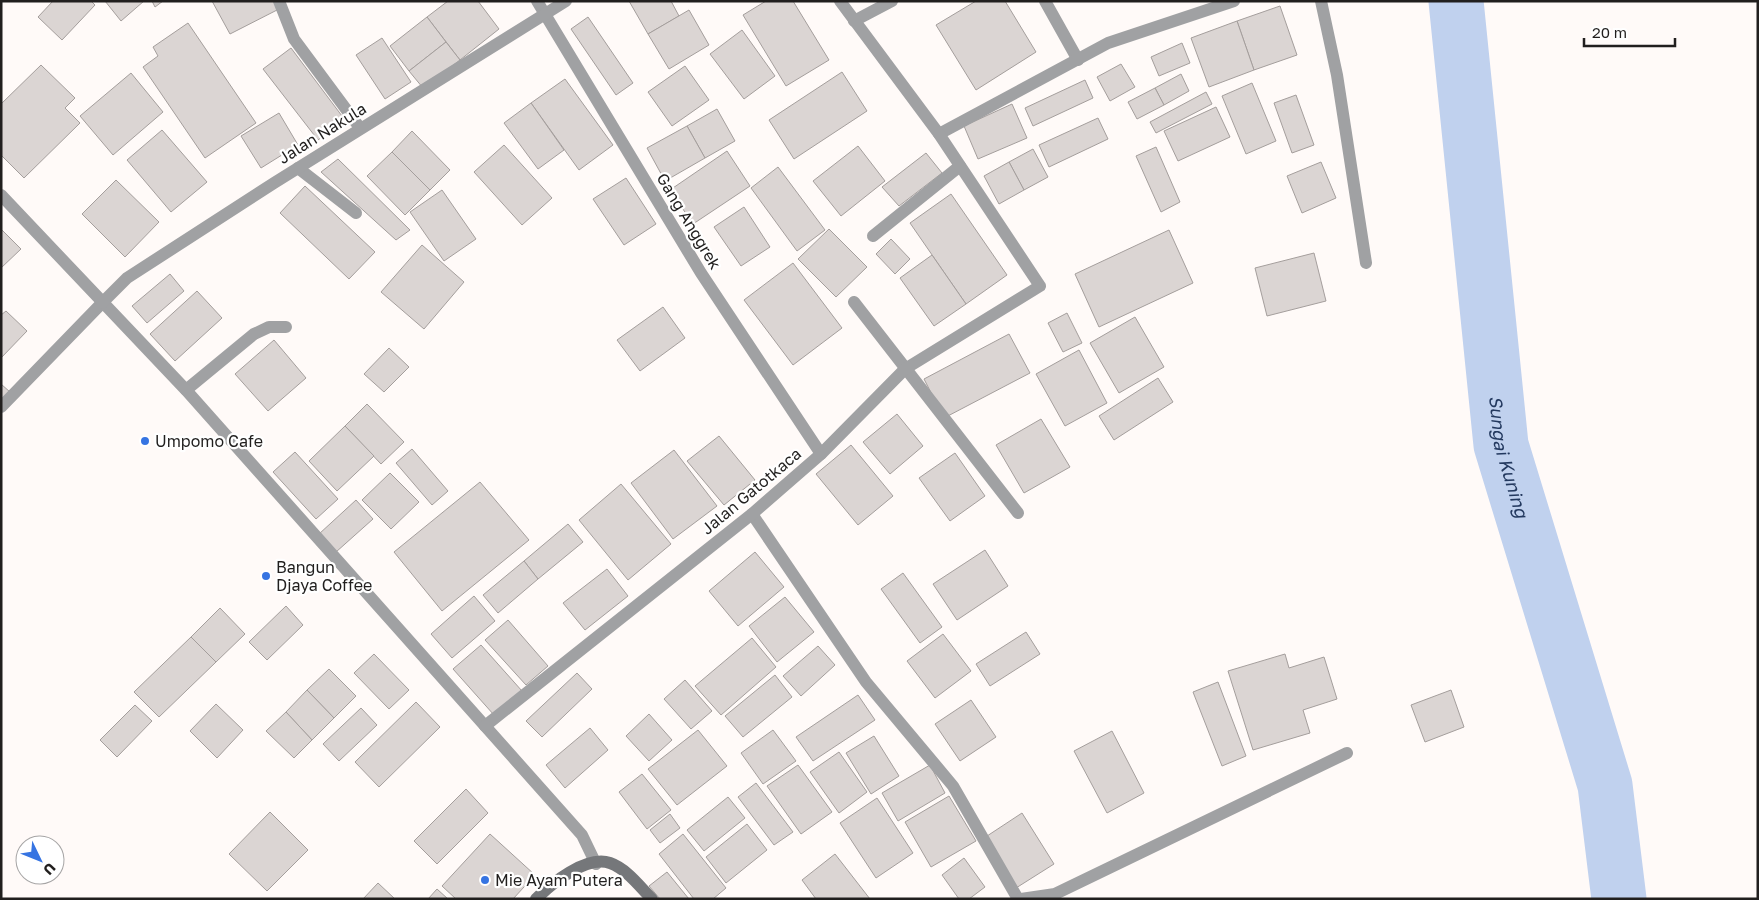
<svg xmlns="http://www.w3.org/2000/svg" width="1759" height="900" font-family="'Golos Text',sans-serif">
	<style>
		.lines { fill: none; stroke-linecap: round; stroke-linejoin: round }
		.river { stroke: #c0d1ee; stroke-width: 55 }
		.building { fill: #dbd5d3; stroke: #a49e9c }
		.lane { stroke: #a0a1a3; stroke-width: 12 }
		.street { stroke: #a0a1a3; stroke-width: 12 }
		.secondary { stroke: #75777a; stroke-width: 12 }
		.poi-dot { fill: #3674e2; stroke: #fff; stroke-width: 2 }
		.labels { text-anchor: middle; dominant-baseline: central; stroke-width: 4.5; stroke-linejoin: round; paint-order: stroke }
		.street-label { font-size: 16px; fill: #211f1e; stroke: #fff }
		.poi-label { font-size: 16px; fill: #211f1e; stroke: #fff; text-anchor: start }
		.water-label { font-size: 18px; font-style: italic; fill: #23395f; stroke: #fff }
	</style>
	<rect width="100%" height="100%" fill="#fffaf8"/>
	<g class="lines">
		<path class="river" id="s1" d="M1456,1L1501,445L1605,785L1619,899"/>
	</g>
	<g class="building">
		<polygon points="53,1 91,1 95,5 62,40 38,17"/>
		<polygon points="105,1 144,1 121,21"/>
		<polygon points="152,1 163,1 155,7"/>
		<polygon points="212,1 275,1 279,9 230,34"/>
		<polygon points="448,1 478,1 499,29 460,60 427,17"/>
		<polygon points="629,1 671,1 679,16 648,34"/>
		<polygon points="766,1 793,1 829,60 786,86 743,15"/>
		<polygon points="976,1 1005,1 1036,52 976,90 936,25"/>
		<polygon points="1280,6 1297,55 1254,70 1237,21"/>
		<polygon points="689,10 709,45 669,69 648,34"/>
		<polygon points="427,17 446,42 409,71 390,46"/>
		<polygon points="588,17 633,83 616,95 571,29"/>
		<polygon points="1237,21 1254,70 1209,87 1191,38"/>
		<polygon points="188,23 256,123 205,158 143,67 158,56 153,47"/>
		<polygon points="742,30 775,76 744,99 710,54"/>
		<polygon points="382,38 411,82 385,99 356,55"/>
		<polygon points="446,42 460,60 423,88 409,71"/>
		<polygon points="1182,43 1190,63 1159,76 1151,57"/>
		<polygon points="291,48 345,120 318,140 263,69"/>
		<polygon points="1121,64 1135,87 1110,101 1097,77"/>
		<polygon points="41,65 75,98 65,108 80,123 24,178 1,155 1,104"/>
		<polygon points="685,66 709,100 672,126 648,92"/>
		<polygon points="842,72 867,111 794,159 769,120"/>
		<polygon points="131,73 163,112 113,155 80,116"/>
		<polygon points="1181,74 1189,91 1164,105 1155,88"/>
		<polygon points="565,79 613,145 579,170 531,103"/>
		<polygon points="1085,80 1093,98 1033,126 1025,108"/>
		<polygon points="1252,83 1276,141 1246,154 1222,96"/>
		<polygon points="1155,88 1164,105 1137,119 1128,102"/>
		<polygon points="1206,92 1212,104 1156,133 1150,122"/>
		<polygon points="1296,95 1314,145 1292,153 1274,103"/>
		<polygon points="531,103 564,150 538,169 504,123"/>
		<polygon points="1012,104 1027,138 978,159 964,126"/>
		<polygon points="1216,107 1230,137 1178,161 1164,131"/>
		<polygon points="717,109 735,141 705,158 687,126"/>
		<polygon points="279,113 298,145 261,168 241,136"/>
		<polygon points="1098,118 1108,139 1049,167 1039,145"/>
		<polygon points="687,126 705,158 665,181 647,148"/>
		<polygon points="162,130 207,182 171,212 127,160"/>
		<polygon points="412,131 450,170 430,190 392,152"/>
		<polygon points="504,145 552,198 522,225 474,172"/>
		<polygon points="858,146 885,181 841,216 813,181"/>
		<polygon points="1156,147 1180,202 1161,212 1136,156"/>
		<polygon points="1033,149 1048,177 1024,190 1009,162"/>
		<polygon points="727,151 750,186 693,224 670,190"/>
		<polygon points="392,152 430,190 405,215 367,176"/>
		<polygon points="926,153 942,173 899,206 882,187"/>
		<polygon points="338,159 410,230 396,240 321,172"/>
		<polygon points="1009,162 1024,190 999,204 984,176"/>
		<polygon points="1321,162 1336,198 1302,213 1287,176"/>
		<polygon points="778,167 825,230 797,251 751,188"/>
		<polygon points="626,178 656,224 624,245 593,199"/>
		<polygon points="116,180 159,222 125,257 82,214"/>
		<polygon points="305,186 375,252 349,279 280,213"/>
		<polygon points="442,190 476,239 444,261 410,212"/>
		<polygon points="951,194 1007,275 966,304 910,223"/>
		<polygon points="744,207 770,247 741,266 714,227"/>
		<polygon points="1,229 21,249 1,268"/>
		<polygon points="829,229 867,267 836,297 798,259"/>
		<polygon points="1169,230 1193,283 1099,327 1075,274"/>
		<polygon points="891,239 910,259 895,274 876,254"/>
		<polygon points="422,245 464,282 424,329 381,292"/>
		<polygon points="1314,253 1326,301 1267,316 1255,268"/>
		<polygon points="932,255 966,304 934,326 900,278"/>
		<polygon points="793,263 842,328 793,365 744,300"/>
		<polygon points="170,274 184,291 147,323 132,306"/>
		<polygon points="197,291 222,318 175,361 150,334"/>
		<polygon points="663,307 685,338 640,371 617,340"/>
		<polygon points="6,311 27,331 1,358 1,315"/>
		<polygon points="1067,313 1082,343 1063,352 1048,323"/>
		<polygon points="1135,317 1164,367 1119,393 1090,343"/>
		<polygon points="1009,334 1030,373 944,418 924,379"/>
		<polygon points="274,340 306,378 268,411 235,374"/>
		<polygon points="389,348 409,367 384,392 364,374"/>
		<polygon points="1079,350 1107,403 1065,426 1036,374"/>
		<polygon points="1158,378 1173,402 1114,440 1099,416"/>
		<polygon points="1,384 10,392 1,401"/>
		<polygon points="367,404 404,442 381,464 345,426"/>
		<polygon points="897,414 923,446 890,474 863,442"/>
		<polygon points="1041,419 1070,467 1024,493 996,445"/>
		<polygon points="345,426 374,456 337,491 309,461"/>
		<polygon points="719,436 755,480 724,505 687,461"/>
		<polygon points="851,445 893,496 858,525 816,474"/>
		<polygon points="412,449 448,491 432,505 396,463"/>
		<polygon points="674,450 717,506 673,539 631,483"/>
		<polygon points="295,452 338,499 316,519 273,472"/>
		<polygon points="955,453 985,496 950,521 919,478"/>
		<polygon points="390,473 419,502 391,529 362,500"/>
		<polygon points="480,482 529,540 442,611 394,552"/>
		<polygon points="621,484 671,544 628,580 579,520"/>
		<polygon points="356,500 373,519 336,552 319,534"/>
		<polygon points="568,524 583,542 538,579 524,561"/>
		<polygon points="985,550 1008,586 957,620 933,584"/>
		<polygon points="755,552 784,587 738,626 709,591"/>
		<polygon points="524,561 538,579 498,613 483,595"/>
		<polygon points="607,569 628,596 585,630 563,603"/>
		<polygon points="903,573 942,627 920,643 881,589"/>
		<polygon points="474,596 495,621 452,658 431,634"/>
		<polygon points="785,597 814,632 777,662 749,626"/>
		<polygon points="286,606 303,625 267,660 249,642"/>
		<polygon points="220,608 245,634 216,662 191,637"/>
		<polygon points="508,620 548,666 526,685 485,640"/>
		<polygon points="1026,632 1040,654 990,686 976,664"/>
		<polygon points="943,634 971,671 935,698 907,661"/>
		<polygon points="191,637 216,662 159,717 134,692"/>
		<polygon points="752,638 776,667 721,715 695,686"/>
		<polygon points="481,645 522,691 494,715 453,669"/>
		<polygon points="818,646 835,665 801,696 783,676"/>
		<polygon points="374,654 409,690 389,709 354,673"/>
		<polygon points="1285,654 1289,668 1324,657 1337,699 1303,710 1310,733 1253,750 1228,671"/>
		<polygon points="329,669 356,696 334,718 307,690"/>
		<polygon points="577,673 592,689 542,737 526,721"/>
		<polygon points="775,675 792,697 743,737 725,716"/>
		<polygon points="685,680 712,711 691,729 664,699"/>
		<polygon points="1218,682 1246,756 1222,766 1193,692"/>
		<polygon points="307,690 334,718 312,740 286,712"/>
		<polygon points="1451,690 1464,727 1425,742 1411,705"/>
		<polygon points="858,695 875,720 813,761 796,737"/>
		<polygon points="971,700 996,737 960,761 935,724"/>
		<polygon points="416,702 440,727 379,787 355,762"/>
		<polygon points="216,704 243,730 217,758 190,731"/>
		<polygon points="135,705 152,721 117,757 100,740"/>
		<polygon points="361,708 377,725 339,761 323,744"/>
		<polygon points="286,712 312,740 294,758 266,731"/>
		<polygon points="649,714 672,740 649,761 626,736"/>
		<polygon points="590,728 608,750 565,788 546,765"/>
		<polygon points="698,730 727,766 677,805 648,769"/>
		<polygon points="773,730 796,761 763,784 741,753"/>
		<polygon points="1112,731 1144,793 1107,813 1074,751"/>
		<polygon points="874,736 899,776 871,794 846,753"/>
		<polygon points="839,752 867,792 839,813 810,772"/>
		<polygon points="798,765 832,812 801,834 767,786"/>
		<polygon points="930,765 945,793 898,821 882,793"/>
		<polygon points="642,774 671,810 647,829 619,792"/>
		<polygon points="756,783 793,832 774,845 738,797"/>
		<polygon points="466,789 488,813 437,864 414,841"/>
		<polygon points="949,796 976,841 931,867 905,822"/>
		<polygon points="728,797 745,818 704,851 687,830"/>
		<polygon points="877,798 913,853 876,878 840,823"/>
		<polygon points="270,812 308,850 267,891 229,854"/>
		<polygon points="1022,813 1054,864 1016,888 984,838"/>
		<polygon points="670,814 680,828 660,843 650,830"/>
		<polygon points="747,824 767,850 726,883 706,857"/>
		<polygon points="490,834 535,875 513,899 456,899 442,886"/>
		<polygon points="683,834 726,888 713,899 694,899 659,854"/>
		<polygon points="835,854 870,899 816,899 802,880"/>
		<polygon points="964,858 985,887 969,899 959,899 942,875"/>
		<polygon points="667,872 689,899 660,899 649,886"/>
		<polygon points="378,883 395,899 363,899"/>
		<polygon points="437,889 448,899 428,899"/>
	</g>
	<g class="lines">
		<g class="lane">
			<polyline points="186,390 254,334 269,327 286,327"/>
			<polyline points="1,407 102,303"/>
		</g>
		<g class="street">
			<polyline points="279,1 294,39 360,128"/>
			<polyline points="537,1 701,273 821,454"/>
			<polyline points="1045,1 1078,60"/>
			<polyline points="1321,1 1337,75 1366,263"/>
			<polyline points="854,21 892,1"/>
			<polyline points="939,134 1108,43 1234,1"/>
			<polyline points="298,168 356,213"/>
			<polyline points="1,195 186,390 582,835 596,864"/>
			<polyline points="873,236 960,166"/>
			<polyline points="854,302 1018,513"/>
			<polyline points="102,303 127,278 274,183 566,1"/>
			<polyline points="752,514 866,682 953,786 1018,899"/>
			<polyline points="485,726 752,514 821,454 905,369 1040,286 939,134 840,1"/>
			<polyline points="1021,899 1055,894 1347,753"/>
		</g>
		<path class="secondary" d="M536,899C551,884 586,855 610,863C627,869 640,887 652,899"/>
	</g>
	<g class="poi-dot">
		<circle cx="145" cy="441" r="5"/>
		<circle cx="266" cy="576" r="5"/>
		<circle cx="485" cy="880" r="5"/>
	</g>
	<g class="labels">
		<g class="street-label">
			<text transform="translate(322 133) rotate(-32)">Jalan Nakula</text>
			<text transform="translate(689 221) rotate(59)">Gang Anggrek</text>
			<text transform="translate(751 491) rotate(-40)">Jalan Gatotkaca</text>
		</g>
		<g class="poi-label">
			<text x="155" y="441">Umpomo Cafe</text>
			<text x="276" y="567">Bangun<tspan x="276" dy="18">Djaya Coffee</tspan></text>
			<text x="495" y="880">Mie Ayam Putera</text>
		</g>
		<g class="water-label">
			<text stroke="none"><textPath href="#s1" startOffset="459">Sungai Kuning</textPath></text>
		</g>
	</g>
	<rect width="1759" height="900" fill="none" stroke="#211f1e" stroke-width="5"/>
	<g transform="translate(40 860) rotate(133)"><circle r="24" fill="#ffffff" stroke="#a6a5a5"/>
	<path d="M0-4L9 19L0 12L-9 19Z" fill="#3674e2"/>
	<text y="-8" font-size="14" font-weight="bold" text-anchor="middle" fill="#211f1e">U</text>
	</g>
	<path d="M1584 38v8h91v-8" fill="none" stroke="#211f1e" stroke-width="2.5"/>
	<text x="1592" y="38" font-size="15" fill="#211f1e" stroke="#ffffff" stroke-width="4" paint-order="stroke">20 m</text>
</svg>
